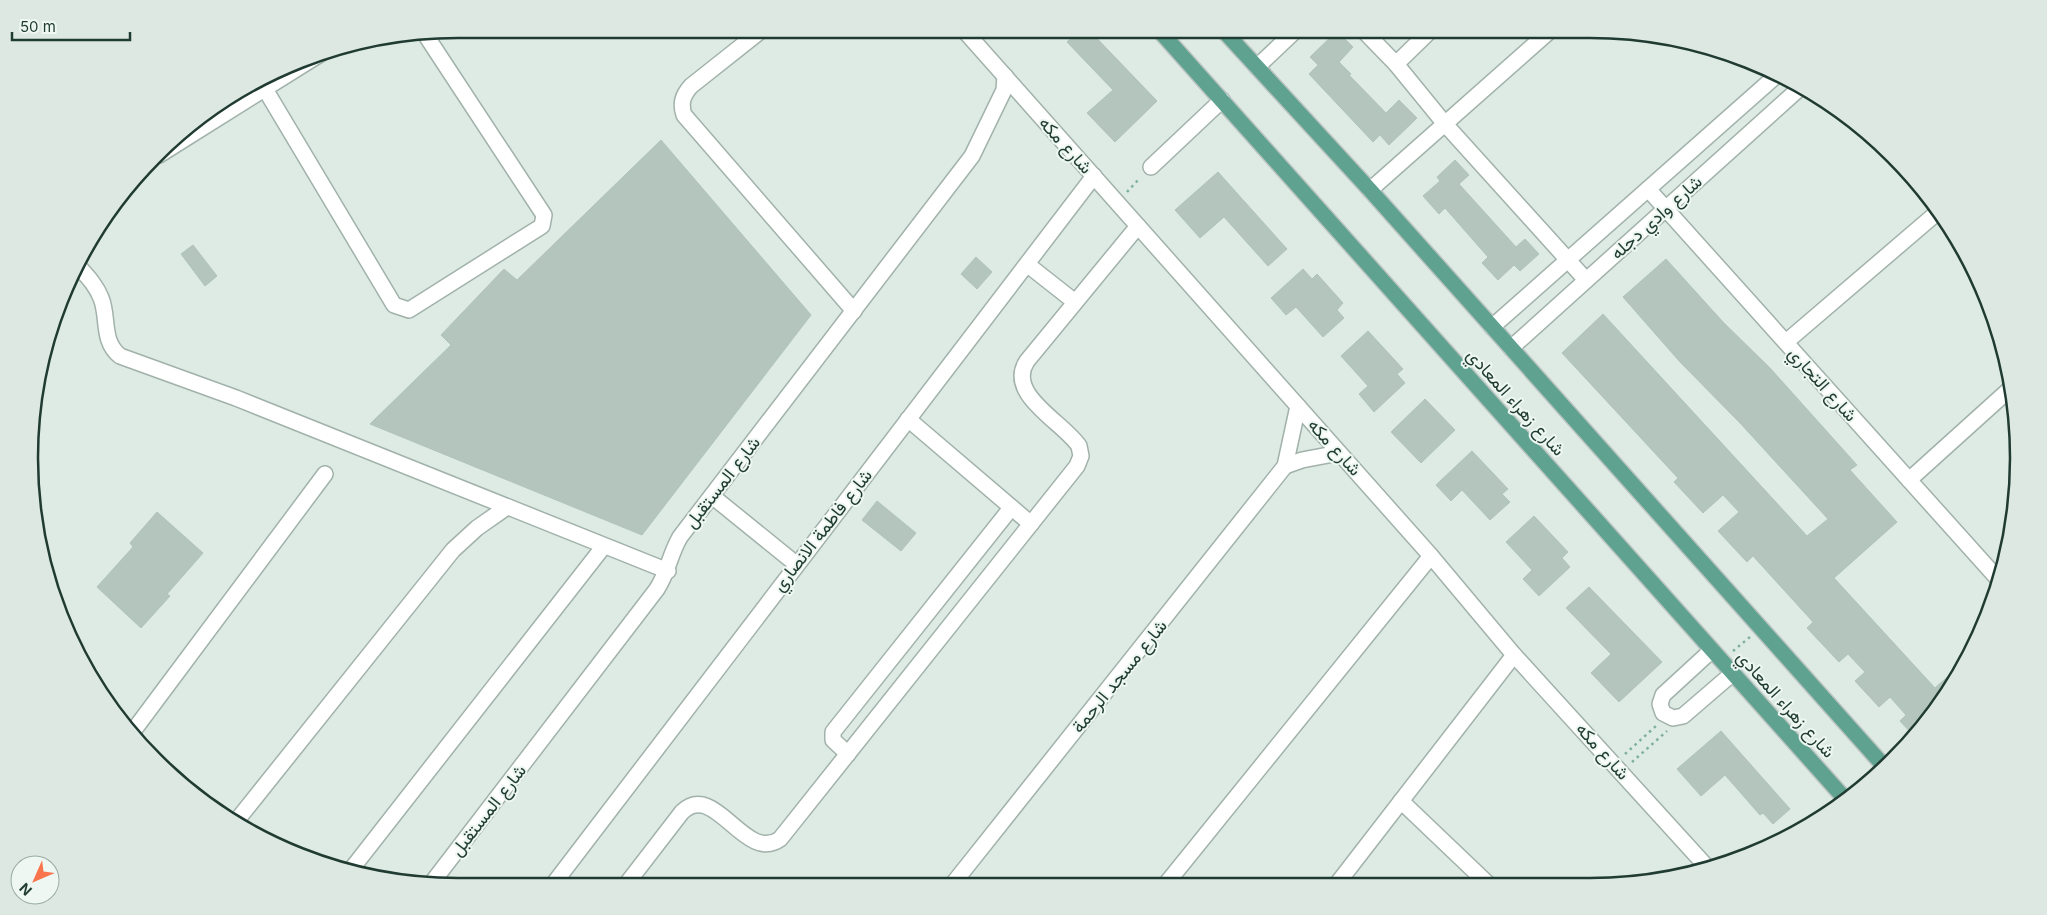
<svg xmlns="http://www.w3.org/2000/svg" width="2047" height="915" font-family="Inter,Vazirmatn,sans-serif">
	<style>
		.building { fill: #b3c5bd; stroke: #b0c4bb }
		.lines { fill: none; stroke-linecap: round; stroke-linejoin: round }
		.minor-casing { stroke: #a1b2ab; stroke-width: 18 }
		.major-casing { stroke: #bcc4c2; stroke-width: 18 }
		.path { stroke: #7cb09f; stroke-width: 2.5; stroke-dasharray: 2.5 4; stroke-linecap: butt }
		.minor { stroke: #fff; stroke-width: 15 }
		.major { stroke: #60a290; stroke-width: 15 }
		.labels { text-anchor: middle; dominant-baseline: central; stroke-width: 4; stroke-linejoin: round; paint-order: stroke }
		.street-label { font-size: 18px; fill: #1f3b32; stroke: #eef7f2 }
		.rim { fill: none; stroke: #1f3b32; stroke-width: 2.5 }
	</style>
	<rect width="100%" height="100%" fill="#deeae4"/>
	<g class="building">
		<polygon points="1081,29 1088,29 1157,101 1115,142 1087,113 1113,90 1067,42"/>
		<polygon points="1337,31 1353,47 1339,62 1351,74 1349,75 1386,113 1399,100 1417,118 1389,145 1380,135 1373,142 1309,74 1318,65 1310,57"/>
		<polygon points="661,140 811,315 642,535 370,424 451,345 441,335 504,269 517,280"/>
		<polygon points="1455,160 1469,175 1459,184 1516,247 1525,239 1539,254 1520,271 1514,265 1498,280 1482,263 1488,257 1445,208 1439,214 1423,196 1440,181 1437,177"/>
		<polygon points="1218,172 1287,249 1268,266 1224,217 1200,238 1175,210"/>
		<polygon points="193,245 217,276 205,286 181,254"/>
		<polygon points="976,257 992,272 977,289 961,274"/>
		<polygon points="1666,259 1723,322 1770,368 1857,465 1850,470 1897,522 1834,578 1935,688 1954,671 1956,673 1930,718 1913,735 1900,721 1906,715 1890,697 1879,707 1855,681 1865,672 1848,654 1839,662 1807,628 1813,622 1753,556 1747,562 1718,531 1739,512 1723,495 1703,513 1674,482 1678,478 1562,353 1603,314 1807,536 1828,519 1740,423 1680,362 1623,297"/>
		<polygon points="1303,269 1312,279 1317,274 1343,303 1337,310 1344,318 1323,337 1296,307 1286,315 1271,298"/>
		<polygon points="1368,331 1403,369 1397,374 1405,383 1374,412 1359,394 1368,386 1341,356"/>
		<polygon points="1425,399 1455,430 1421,463 1391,432"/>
		<polygon points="1472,451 1508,489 1502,494 1510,502 1490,520 1462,490 1451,501 1436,485"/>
		<polygon points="877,501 916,533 901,551 862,520"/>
		<polygon points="157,512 203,553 167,594 170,596 141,628 97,587 133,547 130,543"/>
		<polygon points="1534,516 1568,552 1562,558 1570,567 1539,596 1523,579 1532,570 1506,542"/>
		<polygon points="1589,587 1662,662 1619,702 1591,673 1611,654 1566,608"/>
		<polygon points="1721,731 1790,809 1773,824 1763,813 1760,815 1725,775 1701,796 1677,769"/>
	</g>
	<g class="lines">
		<g class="minor-casing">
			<g id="minor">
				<path d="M763,29L691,86C683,95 680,103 684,115L854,311"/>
				<polyline points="963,29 1431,556 1514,655 1706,866"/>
				<polyline points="1362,29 1396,64 1445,124 1586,280"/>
				<polyline points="1396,64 1432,29"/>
				<polyline points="1257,67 1297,29"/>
				<polyline points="265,89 394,305 409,310 542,226 544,215 425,34"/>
				<polyline points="159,155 325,51"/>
				<polyline points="1151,167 1222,100"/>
				<polyline points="1648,189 1998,579"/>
				<polyline points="1370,190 1552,29"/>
				<polyline points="1028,265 1075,302"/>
				<path d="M78,266C87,276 96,285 101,298C109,317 101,341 120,356L236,398L668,571"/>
				<polyline points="1492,327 1778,74"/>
				<polyline points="1786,342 1939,211"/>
				<polyline points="1511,348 1801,87"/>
				<polyline points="908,419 1031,524"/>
				<polyline points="1285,466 1302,460 1339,453"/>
				<polyline points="1909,480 2011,388"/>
				<polyline points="712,496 796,564"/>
				<polyline points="1712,650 1663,695 1660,704 1663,713 1673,718 1683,716 1733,673"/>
				<polyline points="134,730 325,474"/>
				<polyline points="848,754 833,740 833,732 1011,508"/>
				<polyline points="1401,801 1487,883"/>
				<polyline points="238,819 453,550 477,528 507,507"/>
				<polyline points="350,871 604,546"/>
				<path d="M431,884L657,589C668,572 670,554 680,537L972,156L1004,90L1005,76"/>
				<polyline points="1166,884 1431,556"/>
				<polyline points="1337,884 1514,655"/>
				<polyline points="952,885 1285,466 1298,406"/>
				<polyline points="552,886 1094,176"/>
				<path d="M625,886L682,812C715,780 745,864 780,839L1077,466L1081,456L1079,446C1063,422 1005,394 1027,361L1138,226"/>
			</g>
		</g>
		<g class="major-casing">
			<g id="major">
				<polyline points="1158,29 1846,800"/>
				<polyline points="1222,29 1370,190 1883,765"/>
			</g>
		</g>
		<g class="path">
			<polyline points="1127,192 1140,178"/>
			<polyline points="1733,651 1750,637"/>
			<polyline points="1625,754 1656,726"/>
			<polyline points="1632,762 1667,731"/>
		</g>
		<use href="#minor" class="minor"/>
		<use href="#major" class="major"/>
	</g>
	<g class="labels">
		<g class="street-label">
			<text transform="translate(1066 145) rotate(48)">شارع مكه</text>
			<text transform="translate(1656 217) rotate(-42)">شارع وادي دجله</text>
			<text transform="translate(1823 384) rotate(48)">شارع التجاري</text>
			<text transform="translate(1516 402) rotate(48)">شارع زهراء المعادي</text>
			<text transform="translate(1335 447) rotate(48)">شارع مكه</text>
			<text transform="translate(722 482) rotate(-52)">شارع المستقبل</text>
			<text transform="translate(822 530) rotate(-52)">شارع فاطمة الانصاري</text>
			<text transform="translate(1119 676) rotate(-51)">شارع مسجد الرحمة</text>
			<text transform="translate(1786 704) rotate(48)">شارع زهراء المعادي</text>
			<text transform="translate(1603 751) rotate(48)">شارع مكه</text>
			<text transform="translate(488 810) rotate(-52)">شارع المستقبل</text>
		</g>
	</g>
	<path d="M0 0H2047V915H0ZM458 38H1590A420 420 0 0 1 2010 458V458A420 420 0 0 1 1590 878H458A420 420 0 0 1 38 458V458A420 420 0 0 1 458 38Z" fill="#dde8e3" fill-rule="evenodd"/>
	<path class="rim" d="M458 38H1590A420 420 0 0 1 2010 458V458A420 420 0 0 1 1590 878H458A420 420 0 0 1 38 458V458A420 420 0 0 1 458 38Z"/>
	<g transform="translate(35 880) rotate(225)"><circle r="24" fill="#eef7f2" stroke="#9baca5"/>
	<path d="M0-4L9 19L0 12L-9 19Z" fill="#f9744d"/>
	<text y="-8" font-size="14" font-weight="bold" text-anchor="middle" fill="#1f3b32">N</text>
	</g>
	<path d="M12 32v8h118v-8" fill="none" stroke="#1f3b32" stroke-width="2.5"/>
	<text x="20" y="32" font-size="15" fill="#1f3b32" stroke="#eef7f2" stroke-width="4" paint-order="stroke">50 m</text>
</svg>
